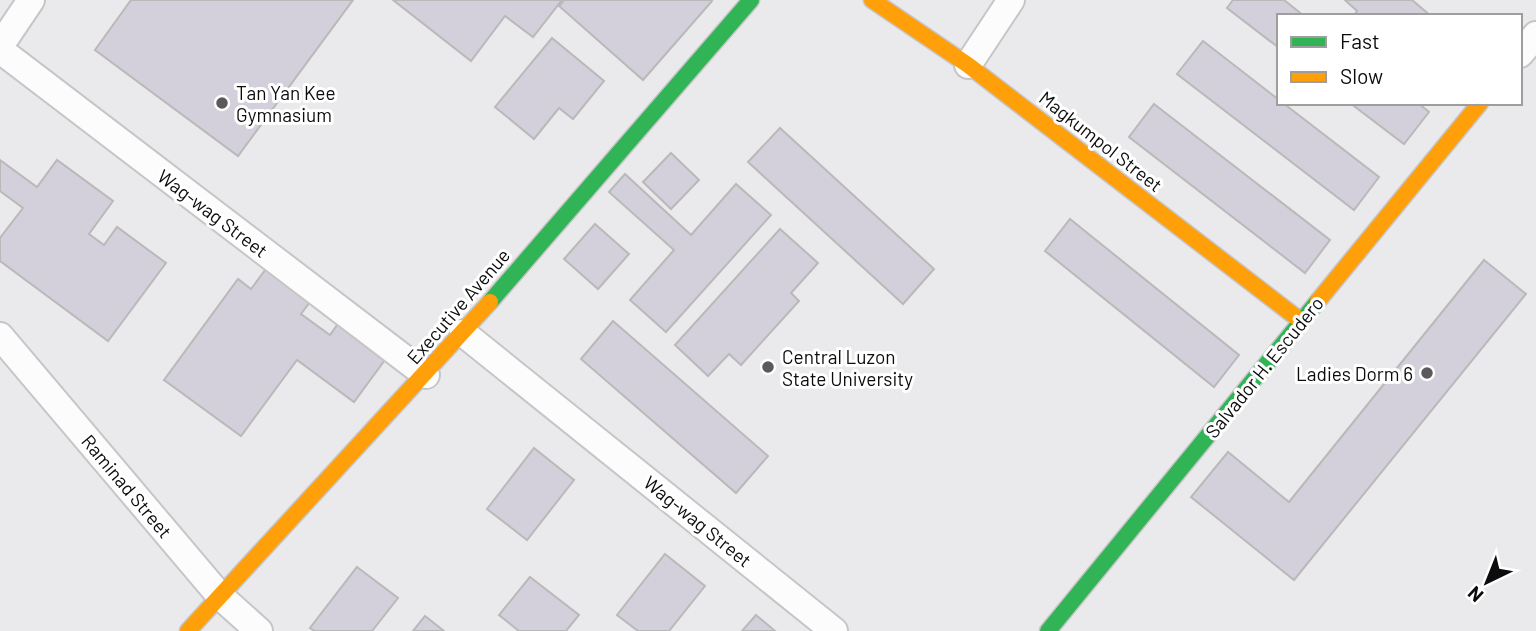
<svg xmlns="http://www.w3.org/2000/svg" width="1536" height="631" font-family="Barlow,sans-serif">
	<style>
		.building { fill: #d4d0db; stroke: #b9b9ba; stroke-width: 2 }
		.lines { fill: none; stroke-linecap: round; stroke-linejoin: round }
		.street-casing { stroke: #c6c5c7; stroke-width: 30 }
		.fast-casing { stroke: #c6c5c7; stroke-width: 19 }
		.slow-casing { stroke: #c6c5c7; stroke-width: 19 }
		.street { stroke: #fcfcfc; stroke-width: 26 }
		.fast { stroke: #30b455; stroke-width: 16 }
		.slow { stroke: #ff9f0a; stroke-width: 16 }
		.poi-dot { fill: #5a595b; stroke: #fff; stroke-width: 2.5 }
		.labels { text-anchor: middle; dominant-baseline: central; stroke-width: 6; stroke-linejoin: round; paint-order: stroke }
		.poi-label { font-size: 19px; fill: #0d0c0d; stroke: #fff; text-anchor: start }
		.street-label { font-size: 19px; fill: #0d0c0d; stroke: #fff }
	</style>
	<rect width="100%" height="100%" fill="#eae9eb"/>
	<g class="building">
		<polygon points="131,0 353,0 238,156 95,50"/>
		<polygon points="393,0 562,0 533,37 505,16 471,61"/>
		<polygon points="564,0 711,0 712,1 643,80 559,6"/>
		<polygon points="1233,0 1284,0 1304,16 1279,16 1279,48 1227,8"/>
		<polygon points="1345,0 1412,0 1431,16 1357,16 1355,14 1357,11"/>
		<polygon points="552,38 604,81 573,119 559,108 534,139 495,107"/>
		<polygon points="1203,41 1279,100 1279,103 1283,103 1379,177 1354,210 1177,74"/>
		<polygon points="1350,103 1418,103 1429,112 1404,144"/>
		<polygon points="1154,104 1330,240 1305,273 1129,137"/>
		<polygon points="780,128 934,269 903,304 748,162"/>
		<polygon points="671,153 699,180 671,209 643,182"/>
		<polygon points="0,160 37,187 57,160 113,201 89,234 104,245 117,227 166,263 108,341 0,261 0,238 23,208 0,191"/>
		<polygon points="625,174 691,235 736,184 771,215 666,332 630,300 674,250 609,192"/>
		<polygon points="1070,219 1239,355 1214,387 1045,251"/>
		<polygon points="595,224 629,254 598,289 564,259"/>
		<polygon points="780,229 818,263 791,293 799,301 741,365 729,354 708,376 675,345"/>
		<polygon points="1484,260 1526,294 1294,580 1191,497 1228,452 1289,502"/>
		<polygon points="269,265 313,298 301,314 330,335 342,318 390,353 354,402 297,360 241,436 164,380 238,279 251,289"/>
		<polygon points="613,321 768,456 736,493 581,359"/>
		<polygon points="534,448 574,480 527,540 487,509"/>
		<polygon points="665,554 705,586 669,631 638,631 617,615"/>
		<polygon points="357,567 398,598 372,631 315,631 310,628"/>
		<polygon points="530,577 579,615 566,631 519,631 499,615"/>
		<polygon points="756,615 775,631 742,631"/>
		<polygon points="425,616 444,631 413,631"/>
	</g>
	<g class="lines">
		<g class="street-casing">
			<g id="street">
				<polyline points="0,46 31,0"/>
				<polyline points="0,50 426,375"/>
				<polyline points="1520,54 1536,35"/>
				<polyline points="968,65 1011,0"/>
				<polyline points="463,333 834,631"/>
				<polyline points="0,336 220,596 259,631"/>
			</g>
		</g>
		<g class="fast-casing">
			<g id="fast">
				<polyline points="490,302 751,0"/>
				<polyline points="1048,631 1318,301"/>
			</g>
		</g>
		<g class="slow-casing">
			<g id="slow">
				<polyline points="872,0 968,65 1301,321"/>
				<polyline points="1318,301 1480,103"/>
				<polyline points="188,631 490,302"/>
			</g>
		</g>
		<use href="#street" class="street"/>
		<use href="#fast" class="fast"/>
		<use href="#slow" class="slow"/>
	</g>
	<g class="poi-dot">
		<circle cx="222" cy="103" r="7"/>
		<circle cx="768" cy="367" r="7"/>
		<circle cx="1427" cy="373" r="7"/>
	</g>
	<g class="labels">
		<g class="poi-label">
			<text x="236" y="92">Tan Yan Kee<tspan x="236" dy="22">Gymnasium</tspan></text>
			<text x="782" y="356">Central Luzon<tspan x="782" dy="22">State University</tspan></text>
			<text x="1413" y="373" text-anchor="end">Ladies Dorm 6</text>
		</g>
		<g class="street-label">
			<text transform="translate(1101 141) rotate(38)">Magkumpol Street</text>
			<text transform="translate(213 213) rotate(37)">Wag-wag Street</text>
			<text transform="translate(458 306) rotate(-49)">Executive Avenue</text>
			<text transform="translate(1264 367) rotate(-51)">Salvador H. Escudero</text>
			<text transform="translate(127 486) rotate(50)">Raminad Street</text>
			<text transform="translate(698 521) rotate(39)">Wag-wag Street</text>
		</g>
	</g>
	<rect x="1277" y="14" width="245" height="91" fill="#ffffff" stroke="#9e9e9e" stroke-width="2"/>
	<rect x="1291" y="37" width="35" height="10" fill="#30b455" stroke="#9e9e9e" stroke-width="2"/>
	<text x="1340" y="49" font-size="21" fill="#0d0c0d">Fast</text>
	<rect x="1291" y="72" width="35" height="10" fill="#ff9f0a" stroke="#9e9e9e" stroke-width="2"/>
	<text x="1340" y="84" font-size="21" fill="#0d0c0d">Slow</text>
	<g transform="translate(1487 582) rotate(223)" stroke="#ffffff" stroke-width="5" paint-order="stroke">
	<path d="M0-5L12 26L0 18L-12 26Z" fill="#0d0c0d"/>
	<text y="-10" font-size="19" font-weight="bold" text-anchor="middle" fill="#0d0c0d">N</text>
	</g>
</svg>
